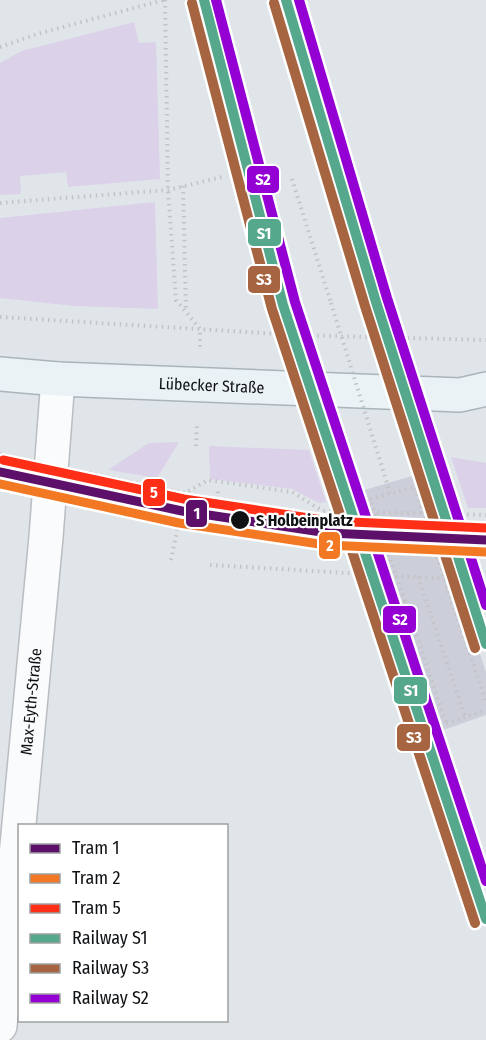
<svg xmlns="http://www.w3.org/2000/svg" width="486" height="1040" font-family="'Fira Sans Condensed',sans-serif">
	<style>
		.green { fill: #dbd1e9 }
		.building { fill: #cccfda }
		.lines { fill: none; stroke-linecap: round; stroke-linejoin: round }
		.minor-casing { stroke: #babdc1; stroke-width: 36 }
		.major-casing { stroke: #a9b5bb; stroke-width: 36 }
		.path { stroke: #c3c3c5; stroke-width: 4; stroke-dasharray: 1.5 4.5; stroke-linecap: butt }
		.minor { stroke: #fafbfc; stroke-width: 33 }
		.major { stroke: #ebf2f5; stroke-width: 33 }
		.path-bridge { stroke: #c3c3c5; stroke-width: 4; stroke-dasharray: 1.5 4.5; stroke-linecap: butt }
		.rail-1-casing { stroke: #fff; stroke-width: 15 }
		.rail-2-casing { stroke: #fff; stroke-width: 15 }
		.rail-3-casing { stroke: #fff; stroke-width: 15 }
		.rail-1 { stroke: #55a88c; stroke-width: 10 }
		.rail-2 { stroke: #a66540; stroke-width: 10 }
		.rail-3 { stroke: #9400d3; stroke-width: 10 }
		.tram-1-casing { stroke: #fff; stroke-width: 14 }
		.tram-2-casing { stroke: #fff; stroke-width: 14 }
		.tram-3-casing { stroke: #fff; stroke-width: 14 }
		.tram-1 { stroke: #5d106a; stroke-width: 9 }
		.tram-2 { stroke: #f37823; stroke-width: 9 }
		.tram-3 { stroke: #ff2e17; stroke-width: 9 }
		.stop-dot { fill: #0f1215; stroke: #fff; stroke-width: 2 }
		.labels { text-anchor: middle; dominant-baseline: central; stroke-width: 4.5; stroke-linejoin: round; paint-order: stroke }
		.street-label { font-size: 16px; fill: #0f1215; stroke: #fff }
		.stop-label { font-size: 16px; font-weight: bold; fill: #0f1215; stroke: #fff; text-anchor: start }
		.line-badge { stroke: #fff; stroke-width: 2 }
		.badge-label { font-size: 16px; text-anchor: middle; font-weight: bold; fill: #fff }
	</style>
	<rect width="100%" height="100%" fill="#e0e5ea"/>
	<g class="green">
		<polygon points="134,22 139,43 156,42 160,179 68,187 66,172 20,176 21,194 0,195 0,63 22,51"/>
		<polygon points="155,202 158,309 74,306 0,298 0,218"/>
		<polygon points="179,442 157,478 108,470 149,443"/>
		<polygon points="209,446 309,450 326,502 319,503 292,489 210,479"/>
		<polygon points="451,457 486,463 486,508 468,508"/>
	</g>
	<polygon class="building" points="419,474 486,672 486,715 435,733 354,493"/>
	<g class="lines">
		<g class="minor-casing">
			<g id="minor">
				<path id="s1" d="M0,1026L46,537L58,379"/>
			</g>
		</g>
		<g class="major-casing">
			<g id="major">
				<path id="s2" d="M0,374L58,379L460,395L486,389"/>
			</g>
		</g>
		<g class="path">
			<polyline points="165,0 168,190 176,300 200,329 200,347"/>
			<polyline points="0,47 37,34 164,0"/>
			<polyline points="292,179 331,303"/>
			<polyline points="183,186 186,312"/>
			<polyline points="0,203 168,190 226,176"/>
			<polyline points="0,317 295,335 486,340"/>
			<polyline points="196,446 197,423"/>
			<polyline points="0,454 14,457"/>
			<polyline points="89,473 185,493 208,480 292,492 323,511 486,515"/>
			<polyline points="200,506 331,525 486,531"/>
			<polyline points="216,511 218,491"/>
			<polyline points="171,560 185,493 217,500"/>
			<polyline points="210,565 486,581"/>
			<polyline points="418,577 465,716"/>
			<polyline points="405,601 446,723"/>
			<polyline points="452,602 486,702"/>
			<polyline points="435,727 486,710"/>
		</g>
		<use href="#minor" class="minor"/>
		<use href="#major" class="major"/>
		<g class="path-bridge">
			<polyline points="331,303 390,493"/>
			<polyline points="405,601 370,499 415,487 452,602"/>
		</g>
		<g class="rail-1-casing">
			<g id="rail-1">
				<polyline points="204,0 283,305 486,919"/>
				<polyline points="286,0 376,302 486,644"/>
			</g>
		</g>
		<g class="rail-2-casing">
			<g id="rail-2">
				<polyline points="192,3 272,309 475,923"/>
				<polyline points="274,3 365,306 475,648"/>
			</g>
		</g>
		<g class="rail-3-casing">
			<g id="rail-3">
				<polyline points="216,0 295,302 486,881"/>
				<polyline points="299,0 387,298 486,605"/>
			</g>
		</g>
		<use href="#rail-1" class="rail-1"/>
		<use href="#rail-2" class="rail-2"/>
		<use href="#rail-3" class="rail-3"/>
		<g class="tram-1-casing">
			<polyline id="tram-1" points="0,472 182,511 328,533 486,540"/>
		</g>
		<g class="tram-2-casing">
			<polyline id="tram-2" points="0,484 179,523 326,545 485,552"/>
		</g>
		<g class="tram-3-casing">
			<polyline id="tram-3" points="3,460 184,499 329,521 486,528"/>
		</g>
		<use href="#tram-1" class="tram-1"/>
		<use href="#tram-2" class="tram-2"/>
		<use href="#tram-3" class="tram-3"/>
	</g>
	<circle class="stop-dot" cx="240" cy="520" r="10"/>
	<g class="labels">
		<g class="street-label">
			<text stroke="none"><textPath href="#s2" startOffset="212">Lübecker Straße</textPath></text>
			<text stroke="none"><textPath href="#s1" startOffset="326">Max-Eyth-Straße</textPath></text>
		</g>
		<g class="stop-label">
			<text x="256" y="520">S Holbeinplatz</text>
		</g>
	</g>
	<g class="line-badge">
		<rect x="246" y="165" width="34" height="29" rx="6" fill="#9400d3"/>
		<rect x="247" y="218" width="35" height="29" rx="6" fill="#55a88c"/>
		<rect x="247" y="265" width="34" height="29" rx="6" fill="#a66540"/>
		<rect x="142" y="478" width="24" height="29" rx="6" fill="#ff2e17"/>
		<rect x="185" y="499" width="23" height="29" rx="6" fill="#5d106a"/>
		<rect x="318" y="531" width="23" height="29" rx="6" fill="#f37823"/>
		<rect x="382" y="605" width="35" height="29" rx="6" fill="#9400d3"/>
		<rect x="393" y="676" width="35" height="29" rx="6" fill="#55a88c"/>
		<rect x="396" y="723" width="35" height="29" rx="6" fill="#a66540"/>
	</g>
	<g class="badge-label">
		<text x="263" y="185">S2</text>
		<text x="264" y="239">S1</text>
		<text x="264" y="285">S3</text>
		<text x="154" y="498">5</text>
		<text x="197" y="519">1</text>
		<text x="330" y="551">2</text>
		<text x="400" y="625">S2</text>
		<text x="411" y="696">S1</text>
		<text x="414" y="743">S3</text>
	</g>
	<rect x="18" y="824" width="210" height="198" fill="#ffffff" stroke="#9fa0a1" stroke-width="1.5"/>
	<rect x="30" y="844" width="30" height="9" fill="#5d106a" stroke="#9fa0a1" stroke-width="1.5"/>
	<text x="72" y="854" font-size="18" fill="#0f1215">Tram 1</text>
	<rect x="30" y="874" width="30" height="9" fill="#f37823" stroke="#9fa0a1" stroke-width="1.5"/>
	<text x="72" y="884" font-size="18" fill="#0f1215">Tram 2</text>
	<rect x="30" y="904" width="30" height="9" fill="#ff2e17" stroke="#9fa0a1" stroke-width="1.5"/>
	<text x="72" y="914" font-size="18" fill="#0f1215">Tram 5</text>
	<rect x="30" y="934" width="30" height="9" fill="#55a88c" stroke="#9fa0a1" stroke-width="1.5"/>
	<text x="72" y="944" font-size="18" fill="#0f1215">Railway S1</text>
	<rect x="30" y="964" width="30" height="9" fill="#a66540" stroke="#9fa0a1" stroke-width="1.5"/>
	<text x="72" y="974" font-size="18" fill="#0f1215">Railway S3</text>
	<rect x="30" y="994" width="30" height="9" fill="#9400d3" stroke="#9fa0a1" stroke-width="1.5"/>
	<text x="72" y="1004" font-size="18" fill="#0f1215">Railway S2</text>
</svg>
